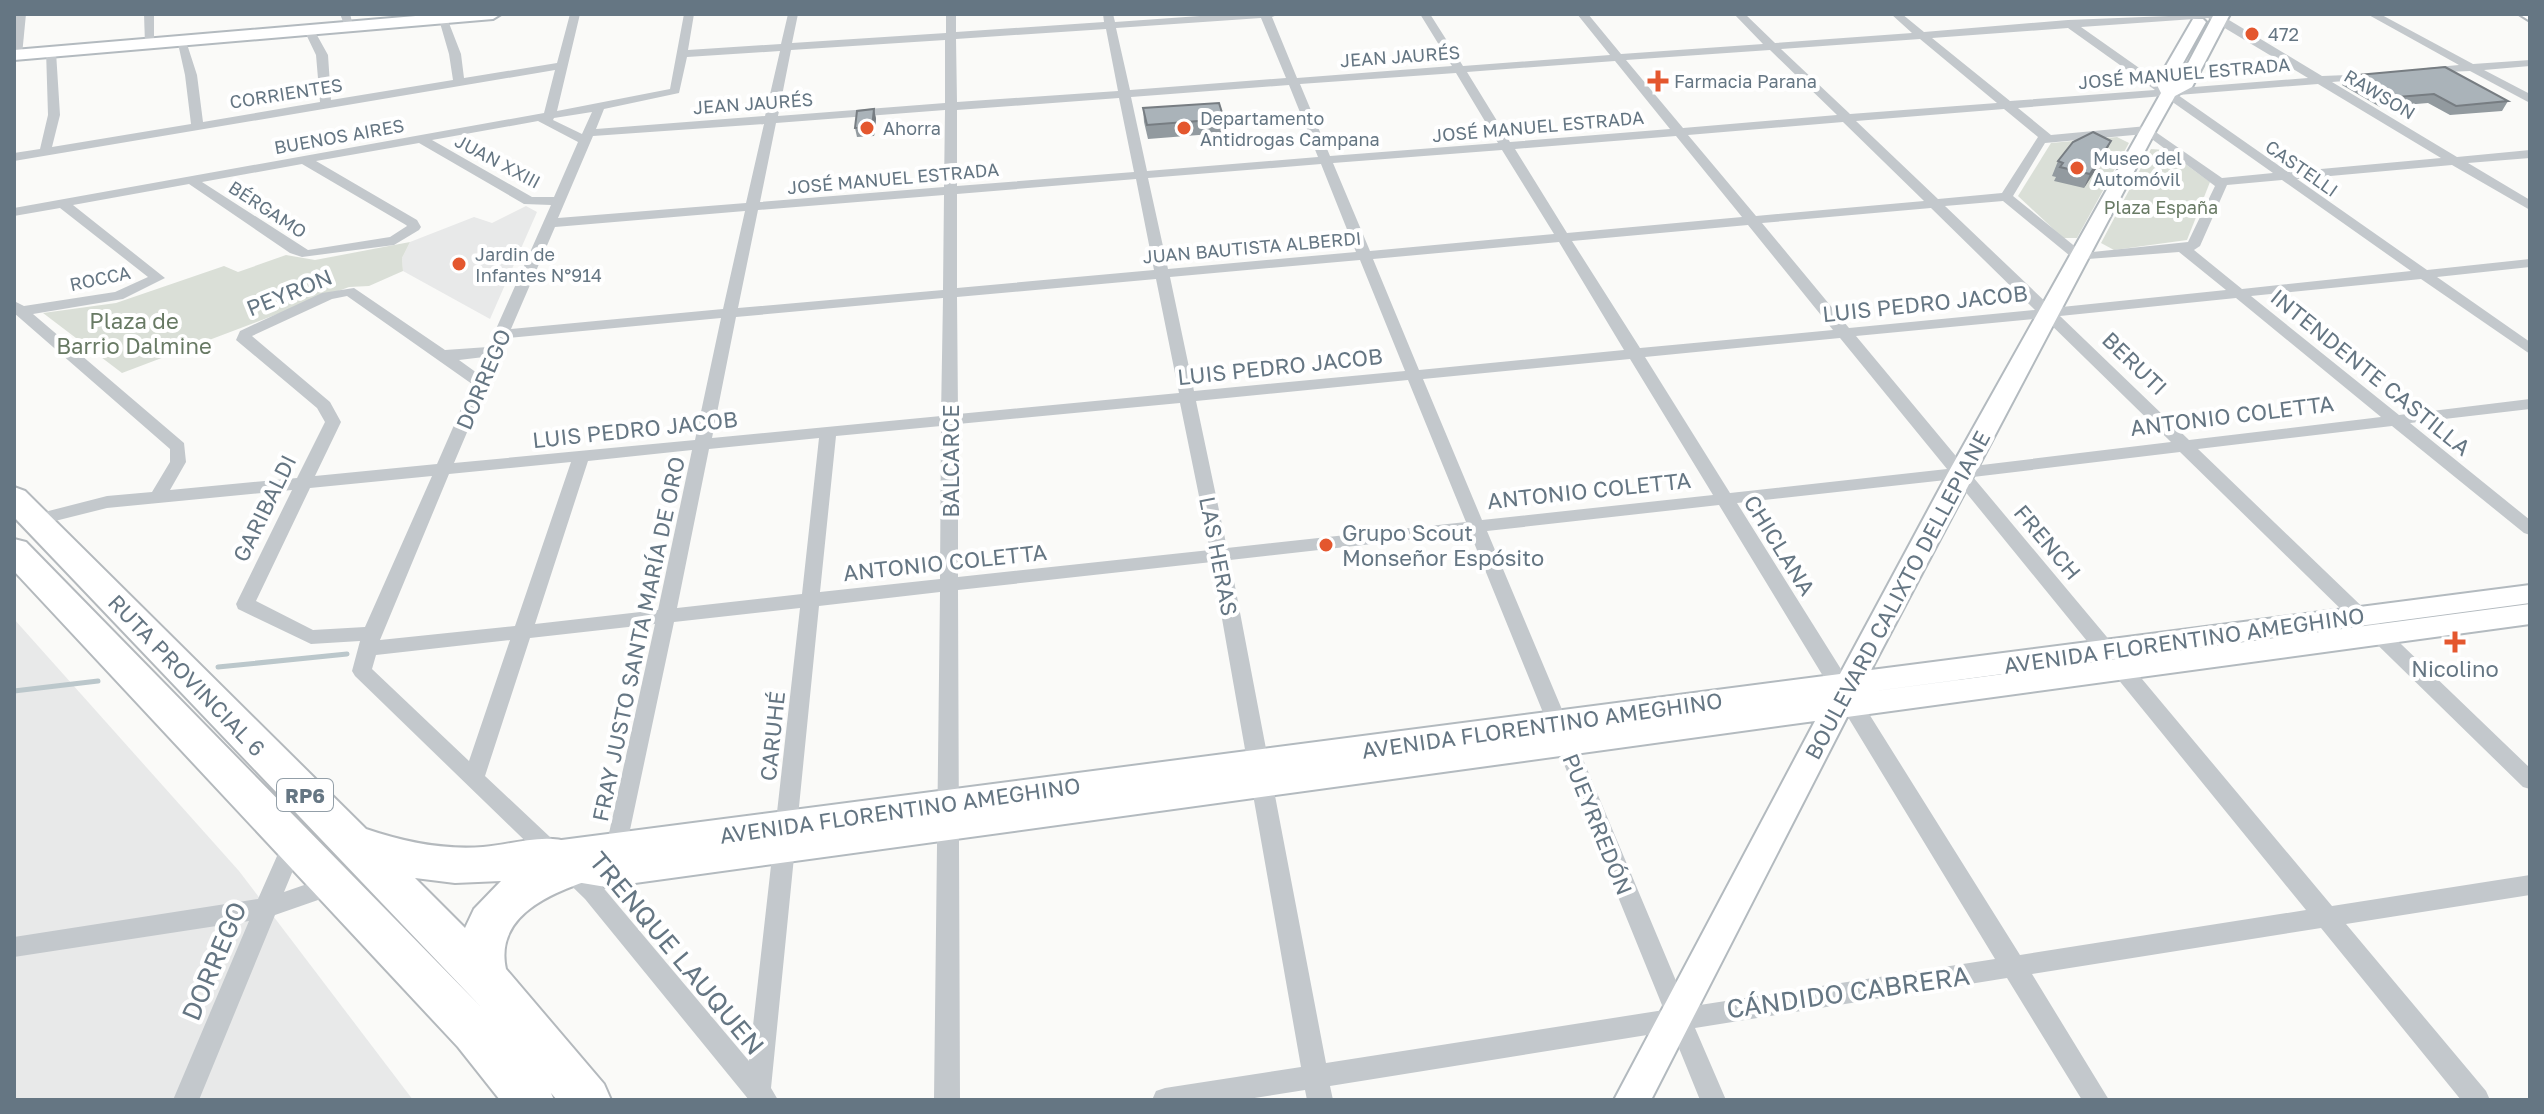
<svg xmlns="http://www.w3.org/2000/svg" width="2544" height="1114" font-family="'Golos Text',sans-serif">
	<style>
		.built { fill: #e8e9e9 }
		.green { fill: #dadfd7 }
		.lines { fill: none; stroke-linecap: round; stroke-linejoin: round }
		.stream { stroke: #bbc7cb; stroke-width: 5 }
		.secondary-casing { stroke: #b3babf; stroke-width: 4 }
		.highway-casing { stroke: #b4b9bd; stroke-width: 4 }
		.street { fill: #c3c8cc; fill-rule: evenodd }
		.secondary { fill: #fff; fill-rule: evenodd }
		.highway { fill: #fff; fill-rule: evenodd }
		.wall { fill: #929a9f }
		.shaded-wall { fill: #777d82 }
		.building { fill: #aab3b9; stroke: #777d82; stroke-width: 2 }
		.poi-dot { fill: #e4572e; stroke: #fff; stroke-width: 3 }
		.labels { text-anchor: middle; dominant-baseline: central; stroke-width: 8; stroke-linejoin: round; paint-order: stroke }
		.far-poi-label { font-size: 18px; fill: #657683; stroke: #fff; text-anchor: start }
		.far-street-label { font-size: 18px; fill: #657683; stroke: #fff }
		.far-park-label { font-size: 18px; fill: #687a64; stroke: #fff }
		.shield { fill: #fff; stroke: #939fa8; stroke-width: 2 }
		.shield-label { font-size: 20px; font-weight: bold; fill: #657683 }
		.street-label { font-size: 22px; fill: #657683; stroke: #fff }
		.park-label { font-size: 22px; fill: #687a64; stroke: #fff }
		.poi-label { font-size: 22px; fill: #657683; stroke: #fff; text-anchor: start }
		.near-street-label { font-size: 26px; fill: #657683; stroke: #fff }
	</style>
	<rect width="100%" height="100%" fill="#fafaf8"/>
	<g class="built">
		<polygon points="526,206 537,212 490,319 403,271 402,258 410,242 474,217 492,223"/>
		<polygon points="14,619 239,871 413,1100 14,1100"/>
	</g>
	<g class="green">
		<polygon points="2117,137 2129,143 2077,238 2063,238 2018,196 2051,143"/>
		<polygon points="2151,149 2166,150 2210,182 2187,240 2114,250 2101,243"/>
		<polygon points="410,242 402,258 403,271 369,286 349,287 122,373 43,313 116,303 224,266 238,272 286,255 315,260"/>
	</g>
	<g class="lines">
		<g class="stream">
			<polyline points="218,667 347,654"/>
			<polyline points="14,691 98,681"/>
		</g>
		<g class="secondary-casing">
			<g id="secondary">
				<polygon points="439,14 501,14 493,19 14,60 14,50"/>
				<polygon points="2214,14 2230,14 2192,87 2175,96 2156,130 1871,670 2530,585 2530,603 1860,693 2530,604 2530,624 1847,717 1651,1100 1614,1100 1815,721 606,887 558,879 554,867 543,863 538,854 543,845 554,841 1840,674 1948,473 2161,93 2156,83 2193,19 2203,19 2206,22 2172,83 2177,84"/>
				<polygon points="2519,14 2530,14 2530,21"/>
			</g>
		</g>
		<g class="highway-casing">
			<path id="highway" d="M14,487L25,491L366,829C404,842 442,850 483,847C510,845 543,833 569,842L574,853L584,856L590,869L584,882C544,896 495,919 506,969L604,1084L611,1100H557L551,1093L554,1100H500L458,1047L14,571V539L26,542L482,1008L14,517ZM415,878L455,883L501,881L474,909L465,928Z"/>
		</g>
		<g class="street">
			<polygon points="16,14 26,14 22,55 16,58"/>
			<polygon points="144,14 154,14 154,46 145,44"/>
			<polygon points="340,14 350,14 354,29 346,29"/>
			<path d="M570,14H580L557,111L670,89L684,14H694L688,50L781,44L788,14H798L792,43L946,33V14H956V32L1104,22L1103,14H1113L1115,22L1228,14H1280L1272,17L1297,78L1452,66L1420,14H1430L1463,66L1610,55L1577,14H1588L1621,54L1763,44L1734,14H1745L1775,43L1912,33L1891,14H1902L1924,32L2068,20L2219,14L2322,76L2373,74V78L2369,79L2332,82L2457,157L2530,150V158L2468,163L2530,200V210L2452,165L2297,179L2427,270L2530,259V267L2437,277L2530,342V354L2421,279L2251,296L2399,415L2530,399V409L2410,423L2530,520V535L2524,533L2392,426L2198,449L2530,768V789L2523,787L2180,452L1973,477L2332,906L2530,875V895L2346,924L2486,1091L2490,1100H2461L2321,928L2032,974L2109,1100H2082L2007,978L1695,1028L1726,1100H1700L1672,1031L1330,1086L1333,1100H1307L1305,1090L1242,1100H1152L1156,1091L1165,1088L1301,1067L1212,562L958,590L960,1100H934L940,592L819,606L771,1088L778,1100H749L585,899L355,676L352,671L360,641L311,644L238,609L236,604L292,490L107,508L35,526L26,520L29,516L107,496L152,492L170,462V449L14,313V301L24,306L115,292L148,277L60,208L14,216V208L544,113L555,70L14,161V153L40,149L48,115L46,50L56,52L60,115L52,147L191,124L185,75L177,39L186,41L197,75L203,122L320,102L316,55L304,30L305,28H313L328,55L331,100L453,80L449,54L438,16L447,18L461,54L464,78L557,63ZM1261,18L1286,78L1130,90L1116,28ZM2208,18L2308,78L2169,89L2081,27ZM2068,28L2155,90L2010,101L1932,38ZM1106,29L1118,91L957,102L956,39ZM1920,39L1997,103L1850,114L1781,49ZM945,40V103L778,116L791,50ZM1770,50L1837,115L1683,128L1626,60ZM780,51L765,116L596,129L604,109L679,93L687,57ZM1615,61L1670,129L1510,142L1467,72ZM1456,73L1498,143L1330,156L1300,84ZM2318,84L2441,158L2288,172L2178,95ZM1289,85L1318,157L1147,171L1131,97ZM2164,96L2273,173L2222,178L2147,126L2051,135L2018,108ZM1119,98L1134,172L957,186V110ZM2004,109L2038,137L2002,193L1938,199L1856,121ZM945,110L944,187L760,202L776,123ZM592,112L582,134L553,120L554,118ZM538,121L578,142L554,197H532L432,140ZM1843,122L1924,201L1756,216L1688,135ZM764,124L746,203L558,218L593,136ZM2145,134L2215,186L2188,242L2083,253L2013,196L2045,143ZM1676,136L1742,217L1567,233L1515,149ZM419,143L524,204L551,205L488,347L445,350L354,288L322,293L240,331L236,340L317,408L325,422L297,478L170,490L186,462L184,443L33,314L123,299L165,278L73,205L189,184L290,253L302,257L394,245L419,230L421,227L417,220L316,161ZM1502,150L1554,234L1370,251L1333,163ZM302,164L406,225L407,226L390,237L308,250L202,182ZM1321,164L1356,252L1168,269L1148,178ZM1136,179L1154,270L957,288V194ZM2282,180L2411,271L2242,289L2194,250L2200,246L2227,185ZM944,195L943,290L738,308L758,210ZM2003,201L2075,260L2179,252L2226,290L2052,308L1945,206ZM1931,208L2035,310L1849,328L1762,223ZM745,211L723,309L511,329L555,227ZM1748,225L1833,330L1640,348L1572,241ZM1559,242L1624,350L1419,370L1373,259ZM1360,260L1405,371L1194,391L1170,277ZM1156,279L1179,393L958,414L957,297ZM347,296L472,384L437,464L315,476L341,422L330,402L252,336L332,299ZM943,298L941,416L712,438L736,317ZM2236,298L2381,417L2189,440L2060,316ZM721,318L695,440L454,463L507,338ZM2044,318L2171,442L1965,467L1856,336ZM1840,338L1947,469L1730,493L1645,357ZM484,357L477,373L459,360ZM1630,359L1713,495L1482,520L1423,379ZM1408,380L1466,522L1227,548L1196,401ZM1180,403L1210,550L958,577V424ZM941,426L940,579L820,592L836,436ZM819,438L802,594L677,608L709,449ZM692,450L658,610L535,624L588,461ZM571,462L515,626L380,640L449,474ZM432,476L365,627L313,630L256,601L310,488ZM1955,479L2306,910L2020,955L1737,503ZM1719,505L1995,959L1687,1007L1487,531ZM1470,533L1664,1010L1326,1063L1230,560ZM800,608L749,1061L601,885L485,776L530,638L655,624L604,856L607,863L615,865L623,863L674,622ZM510,640L469,761L372,669L376,655Z"/>
			<polygon points="2367,14 2380,14 2473,64 2530,60 2530,66 2484,70 2530,94 2530,103 2470,71 2422,73 2422,69 2426,68 2459,65"/>
			<polygon points="293,835 301,838 304,844 284,892 333,875 341,878 344,885 341,892 275,915 199,1100 173,1100 249,921 14,957 14,937 258,899 285,838"/>
		</g>
		<use href="#secondary" class="secondary"/>
		<use href="#highway" class="highway"/>
	</g>
	<g class="wall">
		<polygon points="2347,76 2508,101 2502,111 2450,115 2428,103 2380,107 2342,85"/>
		<polygon points="1143,108 1224,119 1224,133 1148,139 1144,122"/>
		<polygon points="874,109 876,119 874,136 857,137 855,128"/>
		<polygon points="2105,155 2084,188 2054,181 2056,177 2052,176 2058,161"/>
	</g>
	<g class="shaded-wall">
		<polygon points="874,109 876,119 874,136 872,127"/>
		<polygon points="2111,141 2105,155 2084,188 2090,174"/>
	</g>
	<g class="building">
		<polygon points="2445,67 2508,101 2456,106 2434,94 2385,98 2347,76"/>
		<polygon points="1219,103 1224,119 1147,125 1143,108"/>
		<polygon points="874,109 872,127 855,128 857,111"/>
		<polygon points="2093,132 2111,141 2090,174 2060,167 2063,163 2058,161 2073,142"/>
	</g>
	<g class="poi-dot">
		<circle cx="2252" cy="34" r="8"/>
		<path d="M1654 69h8v8h8v8h-8v8h-8v-8h-8v-8h8z"/>
		<circle cx="867" cy="128" r="8"/>
		<circle cx="1184" cy="128" r="8"/>
		<circle cx="2077" cy="168" r="8"/>
		<circle cx="459" cy="264" r="8"/>
		<circle cx="1326" cy="545" r="8"/>
		<path d="M2451 630h8v8h8v8h-8v8h-8v-8h-8v-8h8z"/>
	</g>
	<g class="labels">
		<g class="far-poi-label">
			<text x="2268" y="34">472</text>
			<text x="1674" y="81">Farmacia Parana</text>
			<text x="1200" y="118">Departamento<tspan x="1200" dy="21">Antidrogas Campana</tspan></text>
			<text x="883" y="128">Ahorra</text>
			<text x="2093" y="158">Museo del<tspan x="2093" dy="21">Automóvil</tspan></text>
			<text x="475" y="254">Jardin de<tspan x="475" dy="21">Infantes N°914</tspan></text>
		</g>
		<g class="far-street-label">
			<text transform="translate(1400 56) rotate(-4)">JEAN JAURÉS</text>
			<text transform="translate(2184 73) rotate(-5)">JOSÉ MANUEL ESTRADA</text>
			<text transform="translate(286 93) rotate(-9)">CORRIENTES</text>
			<text transform="translate(2380 94) rotate(31)">RAWSON</text>
			<text transform="translate(753 103) rotate(-4)">JEAN JAURÉS</text>
			<text transform="translate(1538 126) rotate(-5)">JOSÉ MANUEL ESTRADA</text>
			<text transform="translate(339 136) rotate(-10)">BUENOS AIRES</text>
			<text transform="translate(498 161) rotate(28)">JUAN XXIII</text>
			<text transform="translate(2302 168) rotate(35)">CASTELLI</text>
			<text transform="translate(893 178) rotate(-5)">JOSÉ MANUEL ESTRADA</text>
			<text transform="translate(268 209) rotate(33)">BÉRGAMO</text>
			<text transform="translate(1252 247) rotate(-5)">JUAN BAUTISTA ALBERDI</text>
			<text transform="translate(100 278) rotate(-12)">ROCCA</text>
		</g>
		<g class="far-park-label">
			<text x="2161" y="207">Plaza España</text>
		</g>
		<rect class="shield" x="277" y="779" width="56" height="32" rx="6"/>
		<g class="shield-label">
			<text x="305" y="795">RP6</text>
		</g>
		<g class="street-label">
			<text transform="translate(289 292) rotate(-22)">PEYRON</text>
			<text transform="translate(1925 303) rotate(-6)">LUIS PEDRO JACOB</text>
			<text transform="translate(2135 363) rotate(44)">BERUTI</text>
			<text transform="translate(1280 366) rotate(-6)">LUIS PEDRO JACOB</text>
			<text transform="translate(2371 372) rotate(39)">INTENDENTE CASTILLA</text>
			<text transform="translate(483 379) rotate(-67)">DORREGO</text>
			<text transform="translate(2232 415) rotate(-7)">ANTONIO COLETTA</text>
			<text transform="translate(635 429) rotate(-6)">LUIS PEDRO JACOB</text>
			<text transform="translate(950 461) rotate(-90)">BALCARCE</text>
			<text transform="translate(1589 490) rotate(-6)">ANTONIO COLETTA</text>
			<text transform="translate(264 508) rotate(-64)">GARIBALDI</text>
			<text transform="translate(2048 542) rotate(50)">FRENCH</text>
			<text transform="translate(1780 545) rotate(58)">CHICLANA</text>
			<text transform="translate(1219 556) rotate(79)">LAS HERAS</text>
			<text transform="translate(945 562) rotate(-6)">ANTONIO COLETTA</text>
			<text transform="translate(1897 595) rotate(-62)">BOULEVARD CALIXTO DELLEPIANE</text>
			<text transform="translate(638 639) rotate(-78)">FRAY JUSTO SANTA MARÍA DE ORO</text>
			<text transform="translate(2184 640) rotate(-8)">AVENIDA FLORENTINO AMEGHINO</text>
			<text transform="translate(187 675) rotate(46)">RUTA PROVINCIAL 6</text>
			<text transform="translate(1542 725) rotate(-8)">AVENIDA FLORENTINO AMEGHINO</text>
			<text transform="translate(772 736) rotate(-84)">CARUHÉ</text>
			<text transform="translate(900 810) rotate(-8)">AVENIDA FLORENTINO AMEGHINO</text>
			<text transform="translate(1598 824) rotate(68)">PUEYRREDÓN</text>
		</g>
		<g class="park-label">
			<text x="134" y="320">Plaza de<tspan x="134" dy="25">Barrio Dalmine</tspan></text>
		</g>
		<g class="poi-label">
			<text x="1342" y="532">Grupo Scout<tspan x="1342" dy="25">Monseñor Espósito</tspan></text>
			<text x="2455" y="668" text-anchor="middle">Nicolino</text>
		</g>
		<g class="near-street-label">
			<text transform="translate(677 953) rotate(50)">TRENQUE LAUQUEN</text>
			<text transform="translate(214 961) rotate(-67)">DORREGO</text>
			<text transform="translate(1848 992) rotate(-8)">CÁNDIDO CABRERA</text>
		</g>
	</g>
	<rect width="2544" height="1114" fill="none" stroke="#657683" stroke-width="32"/>
</svg>
